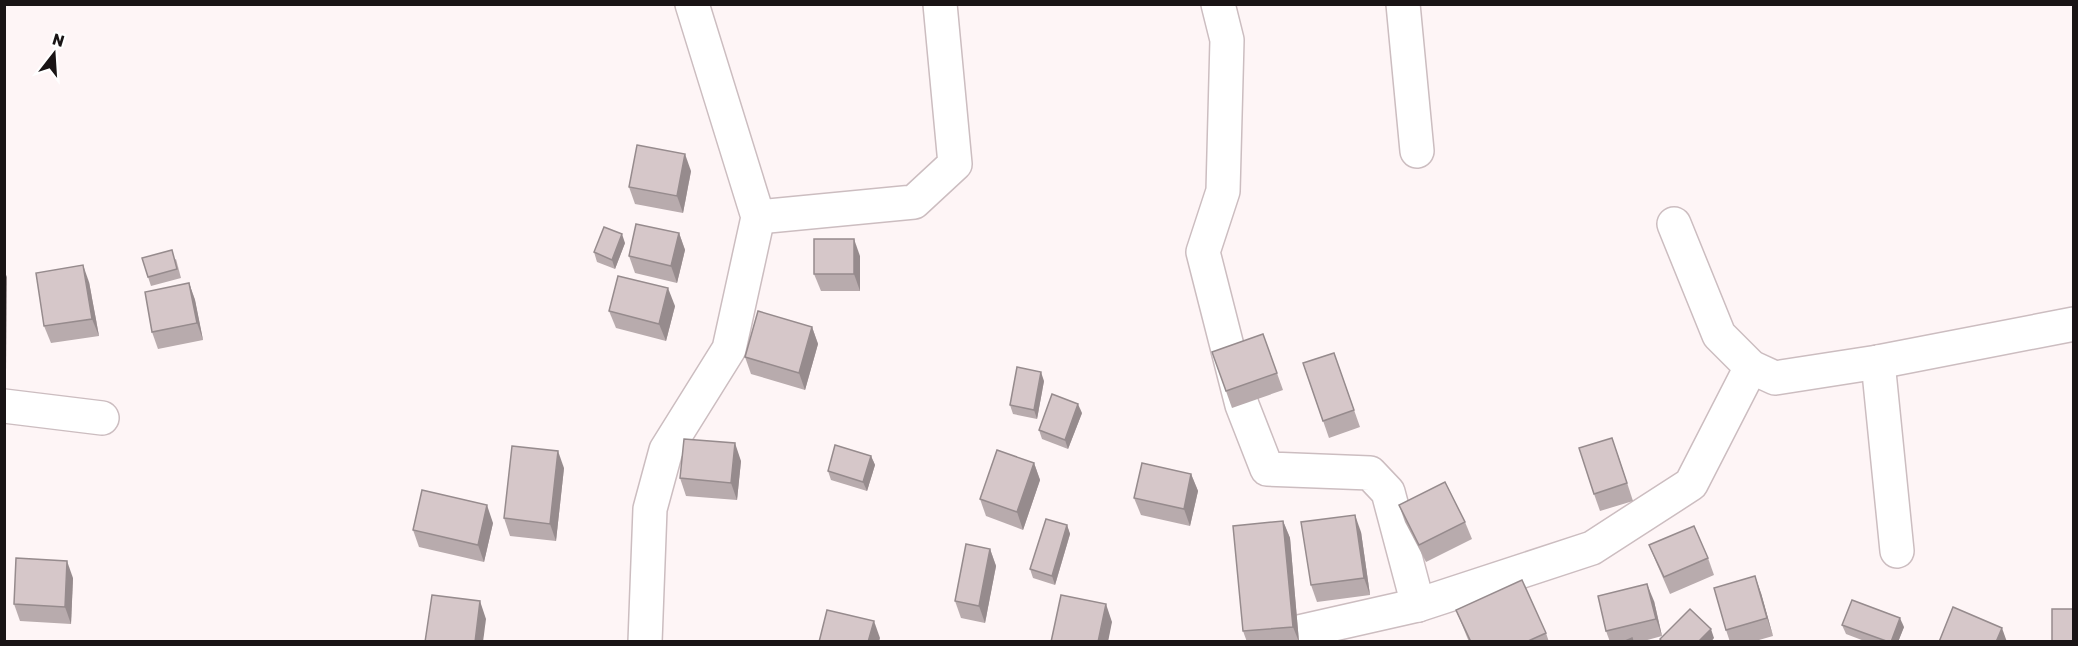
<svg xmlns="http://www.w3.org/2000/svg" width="2078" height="646" font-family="Rubik,sans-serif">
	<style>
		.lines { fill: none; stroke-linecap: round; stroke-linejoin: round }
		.minor-casing { stroke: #ccbdc0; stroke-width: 36 }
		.minor { stroke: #fff; stroke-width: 33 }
		.wall { fill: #b8abad }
		.shaded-wall { fill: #968b8d }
		.building { fill: #d6c7c9; stroke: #968b8d; stroke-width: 1.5 }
	</style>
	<rect width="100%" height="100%" fill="#fef5f6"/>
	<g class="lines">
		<g class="minor-casing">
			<g id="minor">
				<polyline points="1218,4 1227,40 1223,191 1203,252 1242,405 1267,469 1370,473 1388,492 1418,605"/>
				<polyline points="1403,4 1417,151"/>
				<polyline points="758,217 914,202 955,164 940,4"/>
				<polyline points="1674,224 1719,335 1751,367 1775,378 1878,362 2074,324"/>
				<polyline points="1878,362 1897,551"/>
				<polyline points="4,406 102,418"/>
				<polyline points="1294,633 1418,605 1592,548 1691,484 1751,367"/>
				<polyline points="645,642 650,509 666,450 729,349 758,217 692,4"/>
			</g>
		</g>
		<use href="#minor" class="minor"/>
	</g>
	<g class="wall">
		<polygon points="691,171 683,213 635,204 629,187"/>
		<polygon points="679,233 685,250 677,283 635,273 629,256"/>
		<polygon points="625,243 615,269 597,262 594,252"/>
		<polygon points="860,256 860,291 821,291 814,274"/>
		<polygon points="176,259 181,278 151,286 148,277"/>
		<polygon points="89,282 99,336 51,343 44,326"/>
		<polygon points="189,283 195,300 203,340 158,349 152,332"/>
		<polygon points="675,306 666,341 616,328 609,311"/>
		<polygon points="812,327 818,344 805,390 751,374 745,357"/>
		<polygon points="1263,334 1283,390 1232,408 1212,352"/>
		<polygon points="1334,353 1360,427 1329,438 1303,363"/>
		<polygon points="1044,381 1037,419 1013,414 1010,405"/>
		<polygon points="1082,413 1068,449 1042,439 1039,430"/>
		<polygon points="1618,455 1633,501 1600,511 1594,494"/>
		<polygon points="871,456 875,465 867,491 831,480 828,471"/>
		<polygon points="741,461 737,500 686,496 680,478"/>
		<polygon points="1034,463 1040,480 1023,530 986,516 980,499"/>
		<polygon points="564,468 556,541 510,536 504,518"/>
		<polygon points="1191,474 1198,491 1190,526 1141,515 1134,498"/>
		<polygon points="1399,505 1465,522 1472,539 1426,562 1405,522"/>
		<polygon points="1283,521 1290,538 1299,642 1247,642 1243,631"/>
		<polygon points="493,523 484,562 419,547 413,530"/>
		<polygon points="1067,525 1070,534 1055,585 1033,578 1030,569"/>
		<polygon points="1361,532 1370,595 1317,602 1311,585"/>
		<polygon points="1649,545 1708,558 1714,575 1670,594 1656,562"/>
		<polygon points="990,549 996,566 985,623 961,618 955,601"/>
		<polygon points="73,578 71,624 20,621 14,604"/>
		<polygon points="1761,593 1773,636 1752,642 1730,642 1726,630"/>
		<polygon points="1654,601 1662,636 1640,642 1610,642 1606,631"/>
		<polygon points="1456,610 1546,633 1549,642 1469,642"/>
		<polygon points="1842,625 1904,627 1898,642 1867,642 1846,634"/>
	</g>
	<g class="shaded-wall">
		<polygon points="685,154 691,171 683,213 677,196"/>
		<polygon points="679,233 685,250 677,283 671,266"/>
		<polygon points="622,234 625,243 615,269 612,260"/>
		<polygon points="854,239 860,256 860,291 854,274"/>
		<polygon points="83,265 89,282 99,336 92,319"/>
		<polygon points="4,270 7,277 6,371 4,367"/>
		<polygon points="189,283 195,300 203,340 197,323"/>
		<polygon points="668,288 675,306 666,341 659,324"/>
		<polygon points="812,327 818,344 805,390 799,373"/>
		<polygon points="1041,372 1044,381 1037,419 1034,410"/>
		<polygon points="1078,404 1082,413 1068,449 1065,440"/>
		<polygon points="735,443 741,461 737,500 731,483"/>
		<polygon points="558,451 564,468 556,541 550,524"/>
		<polygon points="871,456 875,465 867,491 863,482"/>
		<polygon points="1034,463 1040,480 1023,530 1017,512"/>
		<polygon points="1191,474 1198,491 1190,526 1184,509"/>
		<polygon points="487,505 493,523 484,562 478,545"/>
		<polygon points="1355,515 1361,532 1370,595 1364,578"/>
		<polygon points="1283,521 1290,538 1299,642 1293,627"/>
		<polygon points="1067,525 1070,534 1055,585 1052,576"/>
		<polygon points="990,549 996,566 985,623 979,606"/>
		<polygon points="67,561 73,578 71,624 65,607"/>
		<polygon points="1755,576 1761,593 1773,636 1767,618"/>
		<polygon points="1647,584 1654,601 1662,636 1656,619"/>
		<polygon points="480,601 486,619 483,642 475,642"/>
		<polygon points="1106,604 1112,622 1108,642 1098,642"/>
		<polygon points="1900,618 1904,627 1898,642 1891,642"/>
		<polygon points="874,621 880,638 879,642 868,642"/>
		<polygon points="2002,628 2007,642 1996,642"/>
		<polygon points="1711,629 1714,638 1711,642 1698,642"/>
	</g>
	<g class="building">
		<polygon points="637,145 685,154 677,196 629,187"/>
		<polygon points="636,224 679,233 671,266 629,256"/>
		<polygon points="604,227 622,234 612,260 594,252"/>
		<rect x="814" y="239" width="40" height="35"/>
		<polygon points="172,250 177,269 148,277 142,258"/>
		<polygon points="83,265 92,319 44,326 36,273"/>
		<polygon points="618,276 668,288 659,324 609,311"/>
		<polygon points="189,283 197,323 152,332 145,292"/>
		<polygon points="758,311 812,327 799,373 745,357"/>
		<polygon points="1263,334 1277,373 1226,391 1212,352"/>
		<polygon points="1334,353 1354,410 1323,421 1303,363"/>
		<polygon points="1017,367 1041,372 1034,410 1010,405"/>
		<polygon points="1052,394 1078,404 1065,440 1039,430"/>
		<polygon points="1612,438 1627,483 1594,494 1579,448"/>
		<polygon points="684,439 735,443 731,483 680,478"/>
		<polygon points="835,445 871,456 863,482 828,471"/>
		<polygon points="512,446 558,451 550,524 504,518"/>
		<polygon points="997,450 1034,463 1017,512 980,499"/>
		<polygon points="1142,463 1191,474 1184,509 1134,498"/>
		<polygon points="1445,482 1465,522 1419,545 1399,505"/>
		<polygon points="422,490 487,505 478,545 413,530"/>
		<polygon points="1355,515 1364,578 1311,585 1301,522"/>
		<polygon points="1046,519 1067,525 1052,576 1030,569"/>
		<polygon points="1283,521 1293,627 1243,631 1233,526"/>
		<polygon points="1694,526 1708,558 1664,577 1649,545"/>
		<polygon points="966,544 990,549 979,606 955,601"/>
		<polygon points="16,558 67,561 65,607 14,604"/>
		<polygon points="1755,576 1767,618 1726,630 1714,588"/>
		<polygon points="1522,580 1546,633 1526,642 1471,642 1456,610"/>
		<polygon points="1647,584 1656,619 1606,631 1598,596"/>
		<polygon points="432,595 480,601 475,642 425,642"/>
		<polygon points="1061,595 1106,604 1098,642 1051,642"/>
		<polygon points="1852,600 1900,618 1891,642 1889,642 1842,625"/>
		<polygon points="1953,607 2002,628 1996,642 1939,642"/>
		<polygon points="1690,609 1711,629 1698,642 1662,642 1660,639"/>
		<rect x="2052" y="609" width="21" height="33"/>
		<polygon points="827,610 874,621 868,642 819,642"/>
		<polygon points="1632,638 1633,642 1623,642"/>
	</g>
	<rect width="2078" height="646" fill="none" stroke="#191415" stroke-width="12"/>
	<g transform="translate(54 54) rotate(17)" stroke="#ffffff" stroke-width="4.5" paint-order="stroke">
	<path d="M0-4.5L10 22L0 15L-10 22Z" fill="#191415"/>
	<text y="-9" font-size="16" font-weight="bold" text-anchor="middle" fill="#191415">N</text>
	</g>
</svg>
